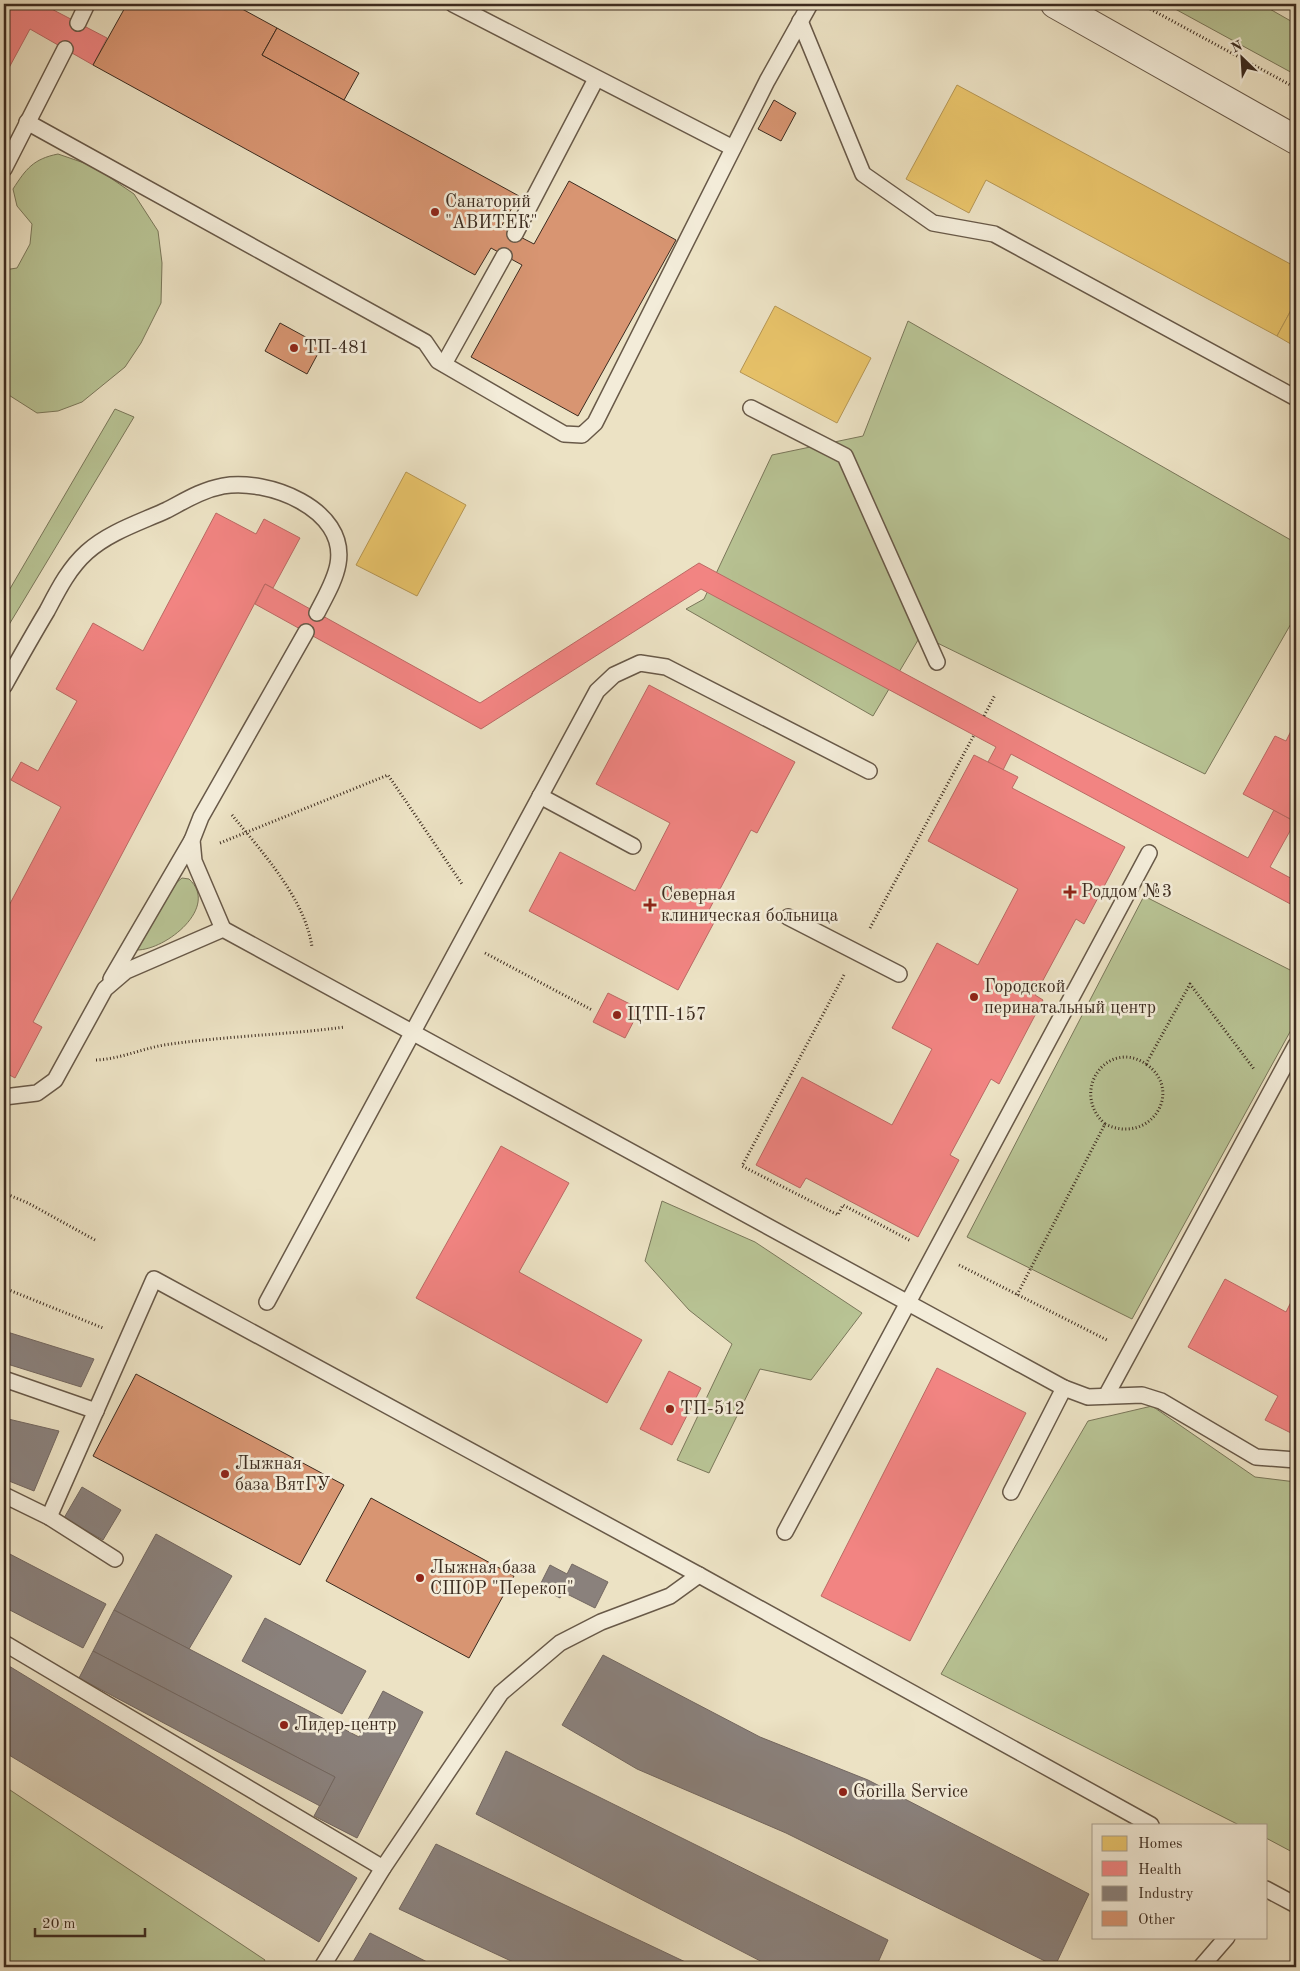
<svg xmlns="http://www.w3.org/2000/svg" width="1300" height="1971" font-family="'Old Standard TT',serif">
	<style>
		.green { fill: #b8c394; stroke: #7a775a }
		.homes { fill: #e9c46a; stroke: #b59654 }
		.health { fill: #f28482; stroke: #bb6964 }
		.industry { fill: #8a817c; stroke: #736760 }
		.building { fill: #d89572; stroke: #3c2b1f }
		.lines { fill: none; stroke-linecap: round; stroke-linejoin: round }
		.service-casing { stroke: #685948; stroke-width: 18 }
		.minor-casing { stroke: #685948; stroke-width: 30 }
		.path { stroke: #3c2b1f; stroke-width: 3; stroke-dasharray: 1 2.5; stroke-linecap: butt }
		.service { stroke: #f3ecd9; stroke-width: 15 }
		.minor { stroke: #f3ecd9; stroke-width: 28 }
		.poi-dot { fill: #8f2418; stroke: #f3ecd9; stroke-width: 2 }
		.labels { text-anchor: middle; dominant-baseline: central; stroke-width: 5; stroke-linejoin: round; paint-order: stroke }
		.poi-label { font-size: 18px; fill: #3c2b1f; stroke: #f3ecd9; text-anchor: start }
	</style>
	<rect width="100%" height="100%" fill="#ece2c4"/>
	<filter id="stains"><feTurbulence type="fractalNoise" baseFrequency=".004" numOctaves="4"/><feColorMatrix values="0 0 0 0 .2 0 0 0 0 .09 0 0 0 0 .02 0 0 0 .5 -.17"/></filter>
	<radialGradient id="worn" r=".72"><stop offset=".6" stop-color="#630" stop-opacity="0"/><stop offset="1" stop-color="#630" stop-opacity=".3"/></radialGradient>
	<g class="green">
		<polygon points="1166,4 1261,4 1296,24 1296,75"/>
		<path d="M58,154L93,166L134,194L158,231L162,263L161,303L141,343L125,367L82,402L58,411L37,413L4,392V270L17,268L30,244L32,224L17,206L13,189C26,169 33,159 58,154Z"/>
		<polygon points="908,321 1296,543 1296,615 1205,774 921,635 873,716 686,609 704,599 772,455 863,436"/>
		<polygon points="115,409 134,417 4,633 4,599"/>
		<path d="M182,878L189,879C220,907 166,950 137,950L176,883Z"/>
		<polygon points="1144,896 1296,973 1296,1021 1132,1319 967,1237"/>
		<polygon points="662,1201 755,1242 862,1313 811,1380 760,1369 709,1473 677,1460 732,1344 689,1310 645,1261"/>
		<polygon points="1152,1406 1255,1477 1296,1482 1296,1854 1266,1838 1266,1825 1239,1825 941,1674 1088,1421"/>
		<polygon points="4,1786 265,1960 261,1967 4,1967"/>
	</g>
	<g class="homes">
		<polygon points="957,85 1296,267 1296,301 1277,336 986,180 969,213 906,179"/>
		<polygon points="1296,301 1296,347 1277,336"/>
		<polygon points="775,306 871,358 837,423 740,372"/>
		<polygon points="406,472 466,505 417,596 356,565"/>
	</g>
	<g class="health">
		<polygon points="4,4 42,4 107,38 93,65 30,29 4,77"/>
		<polygon points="216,513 256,534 264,519 300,538 273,588 265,584 33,1022 42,1027 15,1078 4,1072 4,915 61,807 11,780 21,762 38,771 77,701 56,689 93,623 143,651"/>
		<polygon points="699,563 1248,858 1274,810 1295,822 1270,867 1296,881 1296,907 1011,754 1003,770 988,762 996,747 701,589 481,729 255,604 265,584 480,703"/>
		<polygon points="649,685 795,762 757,833 751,830 709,910 718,915 678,990 529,911 560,852 635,891 670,823 596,784"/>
		<polygon points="1296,721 1296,822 1243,794 1275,736 1286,741"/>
		<polygon points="974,755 1018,777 1012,788 1125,847 1084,924 1076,919 1035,995 1043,1000 999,1084 991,1079 950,1155 959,1160 918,1237 806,1178 800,1188 756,1165 802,1077 892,1125 932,1049 892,1028 937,943 978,965 1018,889 928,841"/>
		<polygon points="608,993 640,1009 625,1038 593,1022"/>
		<polygon points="501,1146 569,1183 519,1272 642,1340 607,1403 416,1298"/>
		<polygon points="1225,1279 1286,1312 1296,1292 1295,1435 1265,1420 1278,1396 1188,1347"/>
		<polygon points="937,1368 1026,1413 910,1641 821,1596"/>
		<polygon points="669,1371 701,1388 672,1445 640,1429"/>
	</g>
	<g class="industry">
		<polygon points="4,1331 94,1359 81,1387 4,1363"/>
		<polygon points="4,1418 59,1431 34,1491 4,1479"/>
		<polygon points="82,1487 121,1510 103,1540 64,1518"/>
		<polygon points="156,1534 232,1576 189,1649 114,1610"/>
		<polygon points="4,1551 106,1604 83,1648 4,1607"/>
		<polygon points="572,1564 608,1582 595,1608 563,1592 560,1598 539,1587 550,1565 567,1574"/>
		<polygon points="114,1610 359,1737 383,1691 423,1712 357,1838 314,1816 335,1777 93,1651"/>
		<polygon points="265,1618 366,1671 342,1714 242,1661"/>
		<polygon points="93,1651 335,1777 320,1806 79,1678"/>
		<polygon points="603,1655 760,1737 868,1780 1089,1894 1055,1966 786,1833 637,1769 562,1725"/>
		<polygon points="4,1663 357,1878 319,1942 4,1752"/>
		<polygon points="506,1751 888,1940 876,1967 772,1967 476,1814"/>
		<polygon points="436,1844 696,1967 524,1967 399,1909"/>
		<polygon points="370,1933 437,1967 350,1967"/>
	</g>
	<g class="building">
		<polygon points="127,4 233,4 277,28 262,55 519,196 501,227 534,244 569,181 676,240 578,416 471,357 522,265 491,248 475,275 93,65"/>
		<polygon points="277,28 359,73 344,100 262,55"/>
		<polygon points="774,100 796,113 781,141 758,129"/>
		<polygon points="280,323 322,346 307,374 265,351"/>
		<polygon points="136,1374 344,1485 300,1565 93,1456"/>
		<polygon points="371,1498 514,1576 469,1658 326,1581"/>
	</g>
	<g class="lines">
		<g class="service-casing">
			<g id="service">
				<polyline points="453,4 733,148"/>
				<polyline points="800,21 863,174 933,223 994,234 1296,398"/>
				<polyline points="78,23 87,4"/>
				<polyline points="27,122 425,342 438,361 564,434 582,435 595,423 767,81 810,4"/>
				<polyline points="4,169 65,49"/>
				<polyline points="515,234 596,79"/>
				<polyline points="444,364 504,256"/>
				<polyline points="751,408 845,456 937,662"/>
				<path d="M4,686C18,661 32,636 47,611C58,590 69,568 87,552C109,532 141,522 167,510C186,500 202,490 223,486C266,478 348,508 338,564C335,581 325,597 317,613"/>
				<polyline points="540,796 633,846"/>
				<polyline points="788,917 899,974"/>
				<polyline points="223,929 194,861 192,840 201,817 306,632"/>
				<polyline points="111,979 192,840"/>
				<polyline points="4,1097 37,1093 55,1080 105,989 126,971 223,929 1064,1388 1088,1397 1142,1395 1161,1401 1256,1457 1296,1460"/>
				<polyline points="267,1302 597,691 614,675 640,663 666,667 869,771"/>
				<polyline points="4,1379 96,1411"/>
				<polyline points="1106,1396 1296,1045"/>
				<polyline points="1011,1492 1064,1388"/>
				<polyline points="4,1495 49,1517 115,1559"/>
				<polyline points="49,1517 154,1279 699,1575 1151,1825"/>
				<polyline points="785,1532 1149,853"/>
				<polyline points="4,1643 383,1868"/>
				<polyline points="1266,1889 1296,1905"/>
				<polyline points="322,1967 383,1868 501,1693 560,1643 601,1622 670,1596 699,1575"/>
				<polyline points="1201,1967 1227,1937"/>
			</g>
		</g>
		<g class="minor-casing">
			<polyline id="minor" points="1055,4 1296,140"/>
		</g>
		<g class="path">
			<polyline points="1141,4 1296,88"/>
			<polyline points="984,716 995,695"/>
			<path d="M232,815C263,853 305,899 312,947"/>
			<polyline points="220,843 388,775 462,884"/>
			<polyline points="870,928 974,735"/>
			<polyline points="485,953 592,1010"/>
			<polyline points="844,975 742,1166 838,1215 843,1205 911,1241"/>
			<path d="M96,1060C120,1059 141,1049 164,1045C224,1036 285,1035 345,1027"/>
			<path d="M1105,1124C1150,1146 1185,1091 1146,1064"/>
			<polyline points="4,1193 28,1203 95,1240"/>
			<polyline points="959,1265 1107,1340"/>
			<polyline points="4,1288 103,1328"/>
			<path d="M1017,1295L1105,1124C1069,1091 1108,1038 1146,1064L1190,984L1254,1069"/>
		</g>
		<use href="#service" class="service"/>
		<use href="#minor" class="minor"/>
	</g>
	<g class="poi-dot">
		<circle cx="435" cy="212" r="5"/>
		<circle cx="294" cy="348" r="5"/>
		<path d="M1067.5 884.5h5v5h5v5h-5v5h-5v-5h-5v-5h5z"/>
		<path d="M647.5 897.5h5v5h5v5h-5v5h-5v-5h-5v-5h5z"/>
		<circle cx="974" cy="997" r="5"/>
		<circle cx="617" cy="1015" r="5"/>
		<circle cx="670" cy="1409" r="5"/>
		<circle cx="225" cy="1474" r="5"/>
		<circle cx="420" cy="1578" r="5"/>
		<circle cx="284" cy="1725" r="5"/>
		<circle cx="843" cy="1792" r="5"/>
	</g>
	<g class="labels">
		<g class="poi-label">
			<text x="445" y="202">Санаторий<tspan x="445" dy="21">"АВИТЕК"</tspan></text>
			<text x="304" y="348">ТП-481</text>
			<text x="1081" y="892">Роддом №3</text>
			<text x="661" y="895">Северная<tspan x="661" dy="21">клиническая больница</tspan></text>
			<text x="984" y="987">Городской<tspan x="984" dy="21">перинатальный центр</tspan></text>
			<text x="627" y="1015">ЦТП-157</text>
			<text x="680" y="1409">ТП-512</text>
			<text x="235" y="1464">Лыжная<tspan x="235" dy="21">база ВятГУ</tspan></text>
			<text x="430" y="1568">Лыжная база<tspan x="430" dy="21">СШОР "Перекоп"</tspan></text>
			<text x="294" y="1725">Лидер-центр</text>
			<text x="853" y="1792">Gorilla Service</text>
		</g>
	</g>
	<rect width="1300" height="1971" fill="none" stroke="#ece2c4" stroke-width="20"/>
	<rect x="5" y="5" width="1290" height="1961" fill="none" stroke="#3c2b1f" stroke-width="2.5"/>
	<rect x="10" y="10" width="1280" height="1951" fill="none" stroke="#3c2b1f"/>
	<rect x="1092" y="1824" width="175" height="115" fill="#f3ecd9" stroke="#aa9f8f"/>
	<rect x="1102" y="1836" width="25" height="15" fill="#e9c46a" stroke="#aa9f8f"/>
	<text x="1138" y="1848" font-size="15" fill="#3c2b1f">Homes</text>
	<rect x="1102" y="1861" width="25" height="15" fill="#f28482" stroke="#aa9f8f"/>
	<text x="1138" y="1874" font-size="15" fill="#3c2b1f">Health</text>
	<rect x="1102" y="1886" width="25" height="15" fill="#8a817c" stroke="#aa9f8f"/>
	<text x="1138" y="1898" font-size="15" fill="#3c2b1f">Industry</text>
	<rect x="1102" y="1911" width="25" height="15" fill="#d89572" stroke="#aa9f8f"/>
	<text x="1138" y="1924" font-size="15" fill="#3c2b1f">Other</text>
	<g transform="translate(1242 58) rotate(335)" stroke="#f3ecd9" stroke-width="4" paint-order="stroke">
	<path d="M0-4L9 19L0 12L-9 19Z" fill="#3c2b1f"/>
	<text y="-8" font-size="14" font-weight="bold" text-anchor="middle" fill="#3c2b1f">N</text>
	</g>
	<path d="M35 1928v8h110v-8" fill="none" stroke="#3c2b1f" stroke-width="2.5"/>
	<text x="42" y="1928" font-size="15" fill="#3c2b1f" stroke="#f3ecd9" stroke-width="4" paint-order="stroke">20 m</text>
	<rect width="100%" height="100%" filter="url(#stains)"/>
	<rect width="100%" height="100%" fill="url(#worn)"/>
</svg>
